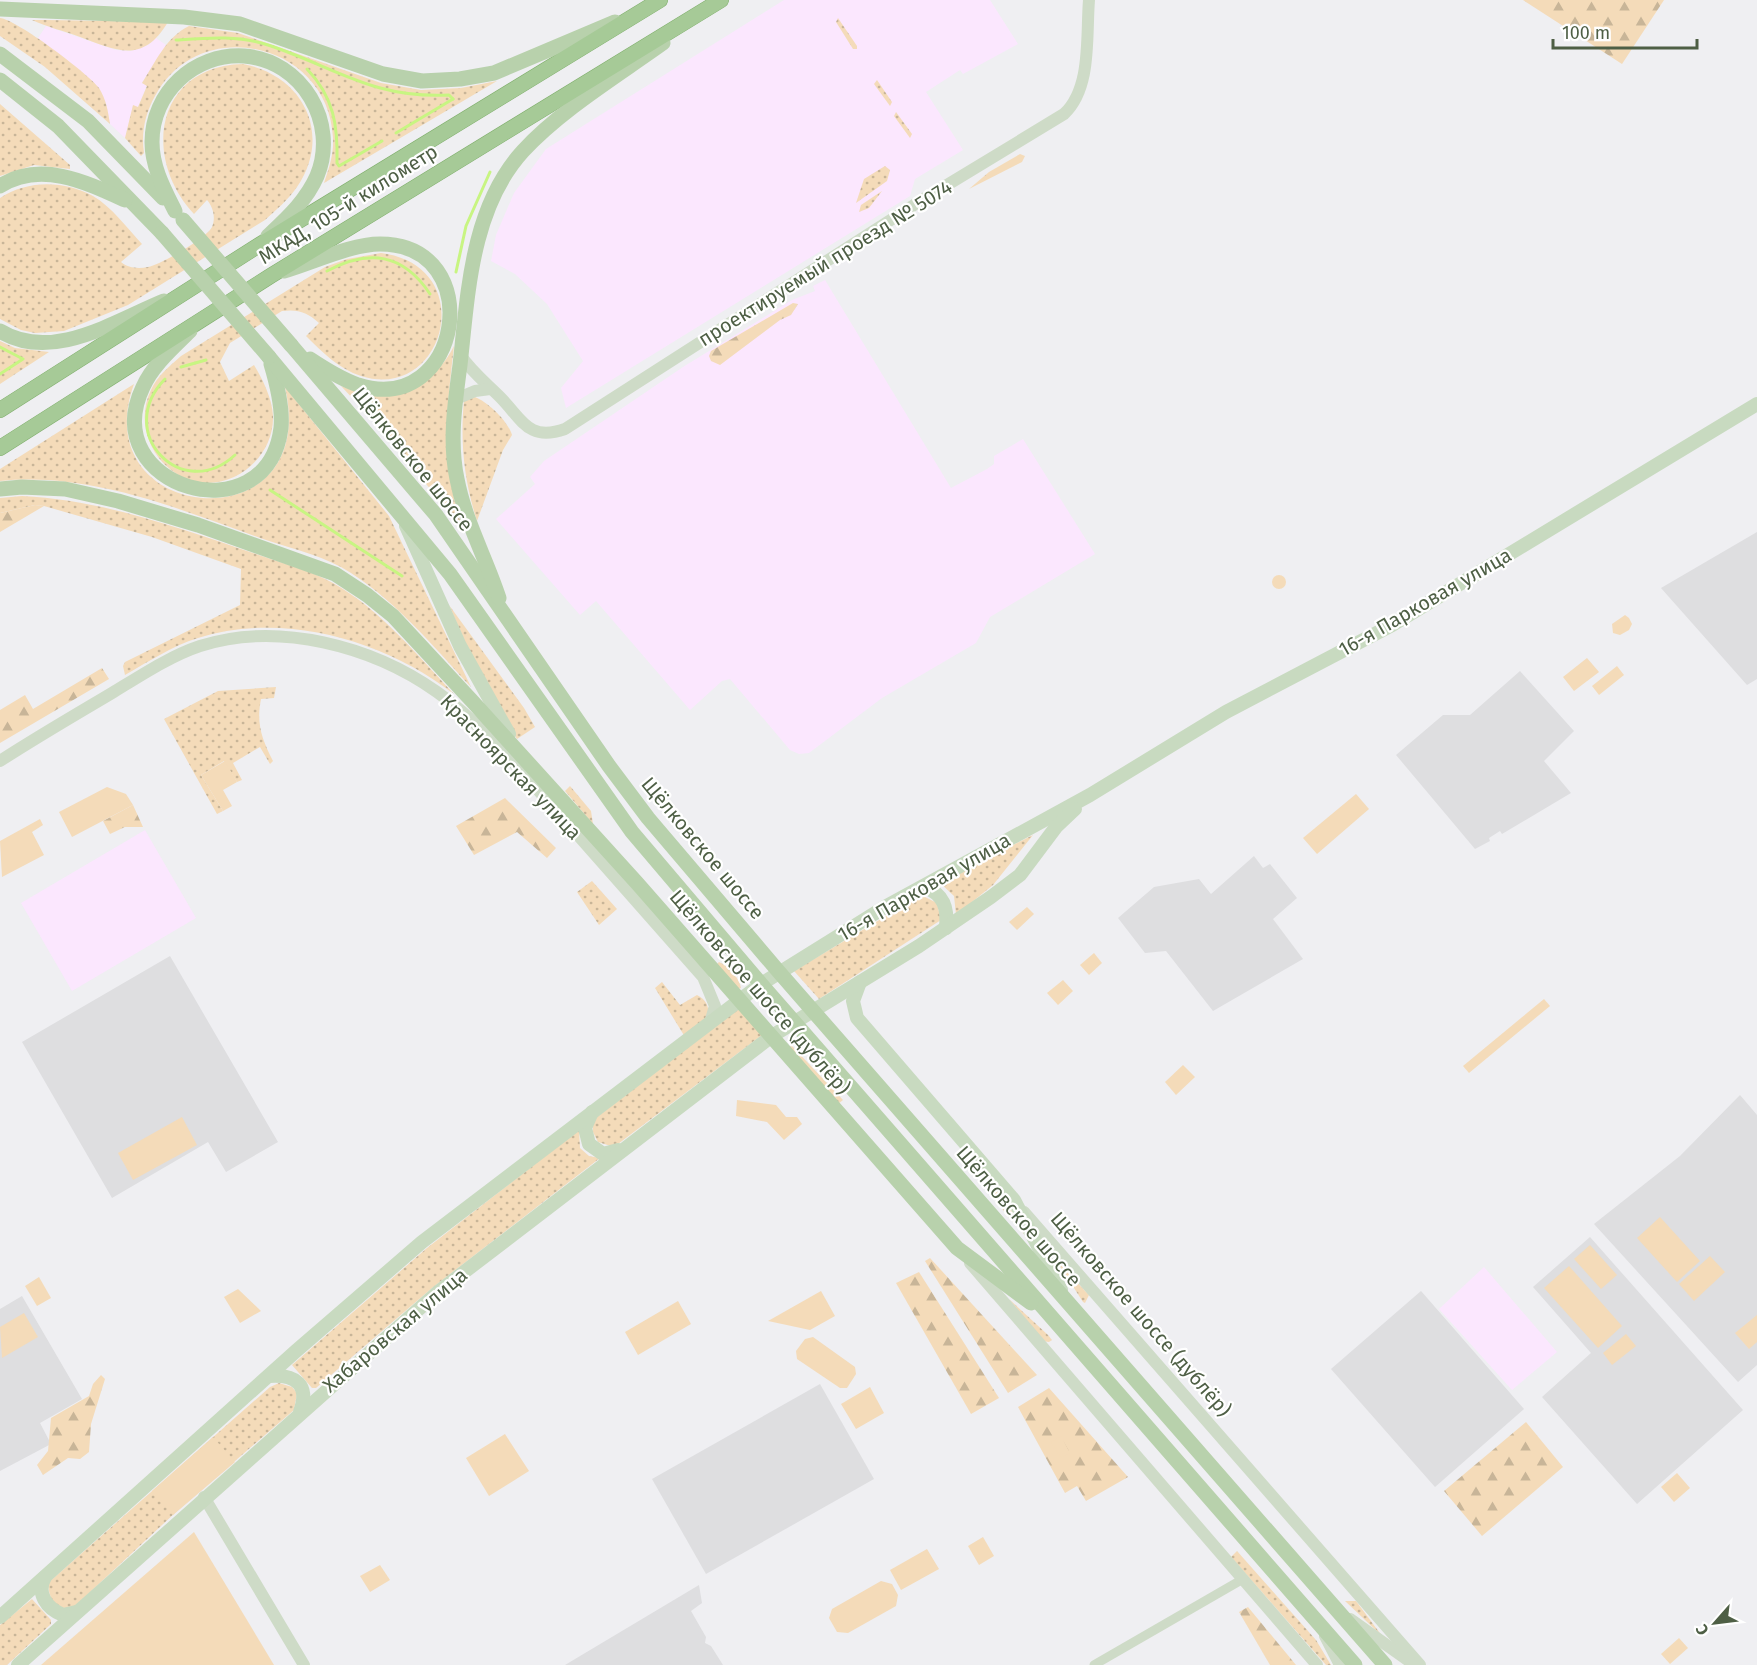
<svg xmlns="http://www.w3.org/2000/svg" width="1757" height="1665" font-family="'Fira Sans',sans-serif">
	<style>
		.commercial { fill: #fbe7fe }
		.education { fill: #dedee0 }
		.grass { fill: url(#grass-dots) }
		.forest { fill: url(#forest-firs) }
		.green { fill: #f4dbb9 }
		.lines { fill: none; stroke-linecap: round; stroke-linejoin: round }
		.stream { stroke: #c8f582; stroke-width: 3 }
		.trunk-casing { stroke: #80af6d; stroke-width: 16 }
		.minor { stroke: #cedbc7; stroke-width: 9 }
		.tertiary { stroke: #cedbc7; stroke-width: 12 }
		.secondary { stroke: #c8dac0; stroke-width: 14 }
		.primary { stroke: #b8d1ac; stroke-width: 15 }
		.trunk { stroke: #a6ca97; stroke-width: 15 }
		.primary-bridge { stroke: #b8d1ac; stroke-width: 15 }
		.labels { text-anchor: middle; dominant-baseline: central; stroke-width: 4.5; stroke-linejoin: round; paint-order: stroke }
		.street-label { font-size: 20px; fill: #4e5f45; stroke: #fff }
	</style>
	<defs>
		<pattern id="grass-dots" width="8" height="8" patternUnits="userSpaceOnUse" patternTransform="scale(1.5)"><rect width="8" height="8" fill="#f4dbb9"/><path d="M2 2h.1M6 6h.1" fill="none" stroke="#c8b598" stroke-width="1.8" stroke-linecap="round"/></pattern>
		<pattern id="forest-firs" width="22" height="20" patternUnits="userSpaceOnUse" patternTransform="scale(1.5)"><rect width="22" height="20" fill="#f4dbb9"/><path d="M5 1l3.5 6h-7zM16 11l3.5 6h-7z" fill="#c8b598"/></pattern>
	</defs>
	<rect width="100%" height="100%" fill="#efeff2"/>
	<g class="commercial">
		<polygon points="784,0 990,0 1018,44 963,74 960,70 926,92 963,150 915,179 910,196 566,408 561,388 583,361 547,304 515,274 491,261 496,235 514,193 546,149"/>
		<polygon points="46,26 116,50 131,51 148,45 156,38 166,45 142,83 147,85 138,107 133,106 125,138 110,124 106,103 95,84 38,38"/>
		<polygon points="825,280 951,488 987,469 994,464 994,456 1023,439 1095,554 990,617 976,643 882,698 809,753 799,754 790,750 730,679 722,681 690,710 596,601 580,615 496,519 535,484 530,477 544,461 683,367 792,300 815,291 813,286"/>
		<polygon points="145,830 196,918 72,991 21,903"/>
		<polygon points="1484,1267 1557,1352 1512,1390 1439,1309"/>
	</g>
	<g class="education">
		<polygon points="1757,532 1757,679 1747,685 1661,588"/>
		<polygon points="1520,671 1574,731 1544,761 1571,793 1502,834 1500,831 1489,838 1490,841 1475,849 1396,755 1443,715 1470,715"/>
		<polygon points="1254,856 1263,868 1270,864 1297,898 1273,919 1303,959 1213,1011 1166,951 1145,953 1118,918 1154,887 1199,879 1211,894"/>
		<polygon points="170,956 278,1142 226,1172 208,1142 112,1198 22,1042"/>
		<polygon points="1740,1095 1757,1115 1757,1365 1738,1382 1594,1224 1680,1156"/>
		<polygon points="1590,1237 1743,1410 1637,1504 1542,1397 1591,1353 1533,1287"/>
		<polygon points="1421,1291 1524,1409 1435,1487 1331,1369"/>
		<polygon points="22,1296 82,1399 40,1423 51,1444 0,1471 0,1309"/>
		<polygon points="820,1384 874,1479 706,1574 652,1479"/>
		<polygon points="699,1585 702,1603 691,1611 706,1637 705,1643 711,1646 723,1665 557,1665 565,1665"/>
	</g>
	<g class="grass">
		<path d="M0,18C16,19 89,74 99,88C106,99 108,111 110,124L45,67L0,36Z"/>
		<polygon points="838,18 857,46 857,49 853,49 836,22"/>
		<path d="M32,20H46L168,22C143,64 117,51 80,37C64,31 47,27 32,20Z"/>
		<path d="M189,26L238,33L381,83L421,90L461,88L497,81L324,183C329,168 334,154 333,138C329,43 200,12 155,96C145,114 141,133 144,153L141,156L125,138L133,105L138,107L147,86L142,83C155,63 166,37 189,26Z"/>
		<path d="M243,64C303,75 333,134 297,187C288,200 276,210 265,220L128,305L64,331L35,333L21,330L0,319V198C27,180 64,180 93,196C112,207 127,228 142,244L121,262C128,268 138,269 148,267C160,265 207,238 212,227C216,217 213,207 207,200L194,214C141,157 156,66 243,64Z"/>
		<polygon points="877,80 892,102 890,106 874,84"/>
		<polygon points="0,104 70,165 70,169 34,165 0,176"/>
		<polygon points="896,112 912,134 910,138 894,116"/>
		<polygon points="885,166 890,170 887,181 856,203 864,179"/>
		<polygon points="882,191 869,208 859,212 861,205"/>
		<path d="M381,253C481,266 445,403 361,376C339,369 322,352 306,336L319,323C307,312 298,309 282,311L230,343L220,362L229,381L254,365C263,380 272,398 273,416C274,452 243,483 207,483C161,481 131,431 151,390C157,376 170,366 181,356L325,267L347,259Z"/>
		<polygon points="0,341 15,348 49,352 0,384"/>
		<path d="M454,346C446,414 441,460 462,527L371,418L341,386C389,406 430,392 454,346Z"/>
		<path d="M134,384C83,525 322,546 285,387L389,516L471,687C431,644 393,597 341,567C317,554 286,547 260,538C177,508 89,472 0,481V469Z"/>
		<path d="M475,397C488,402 508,421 512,435L503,450L477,521C464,480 460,443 464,400Z"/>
		<path d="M22,496C103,500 179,528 256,554C281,563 310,570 333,583C381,610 416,654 454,694C384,640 284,611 198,638C172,646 148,662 125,675L123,666L125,662L240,605L241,569L152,537L44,506L35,505L0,513V498Z"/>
		<polygon points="449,605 524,708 535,727 517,739 485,688"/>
		<path d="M276,687L274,698L261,699C256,724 262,739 273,761L270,764L260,747L233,763L242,780L237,782L224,761L201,775L223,811L217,814L164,719L218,691Z"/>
		<polygon points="570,786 591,811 593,824 565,791"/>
		<polygon points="1033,835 993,885 956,915 954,896 939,882"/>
		<polygon points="592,881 617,909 599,925 577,892"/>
		<polygon points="921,895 937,903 941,920 819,999 794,971"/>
		<path d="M719,962C728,966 739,977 741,988L738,989L716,965Z"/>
		<path d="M662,982L680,1005L697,995C707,1000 708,1006 709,1015L685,1037L655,988Z"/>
		<polygon points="739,1008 762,1035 614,1147 598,1142 593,1132 593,1120"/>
		<polygon points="792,1046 843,1100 838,1104 787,1047"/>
		<polygon points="579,1130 580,1148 589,1156 600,1158 432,1288 316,1388 312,1388 292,1365 427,1248"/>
		<polygon points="996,1188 1026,1232 1024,1234 1006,1214 991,1192"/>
		<polygon points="1056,1260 1089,1295 1085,1303 1083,1302"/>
		<polygon points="1009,1299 1048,1335 1052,1340 1049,1342 1042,1341"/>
		<path d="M279,1383L292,1387L297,1393L294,1410L176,1512L72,1609C54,1609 49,1599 48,1583L270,1387Z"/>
		<polygon points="1237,1551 1316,1640 1331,1665 1326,1665 1231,1557"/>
		<polygon points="32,1599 51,1620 51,1624 7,1665 0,1665 0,1625"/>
		<polygon points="1345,1601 1356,1601 1382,1636"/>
	</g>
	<g class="forest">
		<polygon points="1523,0 1664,0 1622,64"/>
		<polygon points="1020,154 1025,156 1022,162 969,189 989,172"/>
		<polygon points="793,303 798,304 791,315 780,320 720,365 711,361 709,356 711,351"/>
		<polygon points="35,505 44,506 0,532 0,513"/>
		<polygon points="102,668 109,679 0,743 0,710 25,695 33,709"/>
		<polygon points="505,798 556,848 547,858 517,832 474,855 456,826"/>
		<polygon points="133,805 143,827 125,827 110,834 103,821"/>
		<polygon points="930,1258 1037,1375 1008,1393 925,1261"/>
		<polygon points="919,1272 999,1398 971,1414 896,1283"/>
		<polygon points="101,1375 105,1379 91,1424 89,1452 80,1459 68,1458 43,1475 37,1465 48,1451 51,1418 89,1396 93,1384"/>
		<polygon points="1049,1388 1128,1477 1086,1501 1077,1486 1065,1493 1018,1407"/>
		<polygon points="1526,1422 1563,1467 1482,1536 1444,1491"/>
		<polygon points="1248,1607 1296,1665 1270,1665 1239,1612"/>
	</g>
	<g class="green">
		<circle cx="1279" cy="582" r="7"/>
		<polygon points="1625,615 1629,618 1632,624 1629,630 1620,635 1613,633 1612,624"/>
		<polygon points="1587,658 1599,672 1574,691 1563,677"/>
		<polygon points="1617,666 1624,675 1599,695 1592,686"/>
		<polygon points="225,761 237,782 223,790 232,806 223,811 201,775"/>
		<polygon points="107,787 126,794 133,805 72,837 59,812"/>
		<polygon points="1356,794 1369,809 1317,854 1303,838"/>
		<polygon points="40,819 43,825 32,832 44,855 2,877 0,841"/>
		<polygon points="1027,907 1034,914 1017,930 1009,922"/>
		<polygon points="1094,953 1102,963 1089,975 1080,965"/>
		<polygon points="1063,980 1073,991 1058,1005 1047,993"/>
		<polygon points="1544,999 1550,1006 1469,1073 1463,1066"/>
		<polygon points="1183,1065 1195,1077 1176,1095 1165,1082"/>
		<polygon points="737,1100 776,1105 786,1117 797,1117 802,1124 784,1140 767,1122 736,1116"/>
		<polygon points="182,1117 197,1145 133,1180 118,1153"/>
		<polygon points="1660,1217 1700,1261 1677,1282 1637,1238"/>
		<polygon points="1590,1245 1617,1275 1601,1289 1574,1259"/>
		<polygon points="1710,1256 1725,1272 1694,1301 1679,1284"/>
		<polygon points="1569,1266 1622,1326 1598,1348 1544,1288"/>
		<polygon points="39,1277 51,1298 37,1306 25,1286"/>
		<polygon points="238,1289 261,1311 240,1323 224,1297"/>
		<polygon points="821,1291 835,1316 810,1330 768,1321"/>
		<polygon points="678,1301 691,1324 638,1355 625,1332"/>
		<polygon points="24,1313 38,1337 2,1358 0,1327"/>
		<polygon points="1757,1315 1757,1342 1749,1349 1735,1333"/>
		<polygon points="1626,1334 1636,1346 1612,1365 1603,1353"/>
		<polygon points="813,1337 855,1367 856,1374 847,1388 840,1388 797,1359 796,1351 805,1339"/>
		<polygon points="870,1387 884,1413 856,1429 841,1404"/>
		<polygon points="505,1434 529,1471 489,1496 466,1458"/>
		<polygon points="1061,1436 1070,1453 1061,1458 1051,1442"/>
		<polygon points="213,1437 235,1462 173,1515 152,1491"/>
		<polygon points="1677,1473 1690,1488 1674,1502 1661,1487"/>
		<polygon points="194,1532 274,1665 41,1665"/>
		<polygon points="983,1537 994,1556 979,1565 968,1546"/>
		<polygon points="927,1549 939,1569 901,1590 890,1570"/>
		<polygon points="380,1565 390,1580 370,1592 360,1576"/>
		<polygon points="881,1581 892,1584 898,1595 896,1606 848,1633 837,1632 829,1618 832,1609"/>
		<polygon points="1679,1638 1688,1648 1670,1664 1661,1654"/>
	</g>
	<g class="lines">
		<g class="stream">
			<path d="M176,40C206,38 239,35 268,45C335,67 373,99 449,95L453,99"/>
			<path d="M307,69C334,97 338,126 337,163L339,166L382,141"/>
			<polyline points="396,133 453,99"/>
			<path d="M327,271C369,249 403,253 430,294"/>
			<polyline points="456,272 466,226 490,172"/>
			<polyline points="0,347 23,359 0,374"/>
			<polyline points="181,367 206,360"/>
			<path d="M165,379C113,432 182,504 235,455"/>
			<polyline points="270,490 402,576"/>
		</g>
		<g class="trunk-casing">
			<g id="trunk">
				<polyline points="0,410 256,247 660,0"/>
				<polyline points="0,448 272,275 721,0"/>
			</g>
		</g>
		<polyline class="minor" points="1094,1665 1243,1579"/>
		<g class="tertiary">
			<path d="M461,356C472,372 486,383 500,397C522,419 528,442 565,429L914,205L1064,114C1092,88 1086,36 1089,0"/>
			<polyline points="456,399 475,391 490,389"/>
			<path d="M0,761C37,737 75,715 112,693C140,676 170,656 200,646C278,621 372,646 437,692C481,723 517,767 553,807C603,863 653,920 703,977L715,1006L710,1023"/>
			<polyline points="1024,1212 1420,1665"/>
			<polyline points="970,1263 1317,1665"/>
			<polyline points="204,1497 304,1665"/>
			<polyline points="1350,1619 1409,1661"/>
			<polyline points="1325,1636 1340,1665"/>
		</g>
		<g class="secondary">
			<polyline points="406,526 460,646 509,734"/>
			<path d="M924,886C944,895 948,907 946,928"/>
			<polyline points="860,982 853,1001 857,1018 1014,1200 1061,1290"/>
			<polyline points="592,1112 585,1128 589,1144 603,1154 618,1150"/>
			<path d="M269,1376C296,1374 310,1385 300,1412"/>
			<path d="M45,1577C36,1593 46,1608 63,1615L76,1612"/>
			<polyline points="0,1617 296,1351 422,1242 761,984 885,907 1090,795 1226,712 1392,625 1757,404"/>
			<polyline points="18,1665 438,1292 772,1036 919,946 991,897 1020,875 1056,827 1075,809"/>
		</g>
		<g class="primary">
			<polyline points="0,9 184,17 240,24 383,74 422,81 460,79 494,73 615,22"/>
			<polyline points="0,54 88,121 163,198"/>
			<polyline points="0,80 58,126 162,233"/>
			<path d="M0,186C40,160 86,182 125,200"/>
			<path d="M175,211C164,189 152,167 152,142C152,93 194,53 244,56C302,60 339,123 317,176C306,201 287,218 268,236"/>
			<path d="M284,271C312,263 351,244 380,244C489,244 462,418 358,385C341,379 325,369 310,359"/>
			<path d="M0,331C52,363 115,321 164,301"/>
			<path d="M190,331C173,348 153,365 143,387C95,488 267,538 281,428C283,407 277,384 271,364"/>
			<polyline points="291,345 436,515 609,766 648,818 779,972 1385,1665"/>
			<polyline points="269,357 450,574 632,832 761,984 1355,1665"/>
			<polyline points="0,489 22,487 65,489 118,501 198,525 335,574 367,595 393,616 473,702 637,883 957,1248 1031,1303"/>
			<path d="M499,598C486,558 465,521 457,479C449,441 455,403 460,365C468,293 471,208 523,151C561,110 617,76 663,43"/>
		</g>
		<use href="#trunk" class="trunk"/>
		<g class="primary-bridge">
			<polyline points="183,220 291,345"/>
			<polyline points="162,233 269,357"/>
		</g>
	</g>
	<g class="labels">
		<g class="street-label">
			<text transform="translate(348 204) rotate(-32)">МКАД, 105-й километр</text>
			<text transform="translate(825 263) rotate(-32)">проектируемый проезд № 5074</text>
			<text transform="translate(413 459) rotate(51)">Щёлковское шоссе</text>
			<text transform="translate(1425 602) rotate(-30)">16-я Парковая улица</text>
			<text transform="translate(511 767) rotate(46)">Красноярская улица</text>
			<text transform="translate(703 848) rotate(50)">Щёлковское шоссе</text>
			<text transform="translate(924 887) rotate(-30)">16-я Парковая улица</text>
			<text transform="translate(760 992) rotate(49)">Щёлковское шоссе (дублёр)</text>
			<text transform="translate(1019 1216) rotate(49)">Щёлковское шоссе</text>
			<text transform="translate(1141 1314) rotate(49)">Щёлковское шоссе (дублёр)</text>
			<text transform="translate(395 1330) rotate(-40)">Хабаровская улица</text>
		</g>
	</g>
	<g transform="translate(1715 1623) rotate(242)" stroke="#ffffff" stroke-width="4.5" paint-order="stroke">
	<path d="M0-4.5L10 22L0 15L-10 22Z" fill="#4e5f45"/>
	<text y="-9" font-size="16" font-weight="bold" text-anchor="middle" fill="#4e5f45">С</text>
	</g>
	<path d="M1553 39v9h144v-9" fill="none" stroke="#4e5f45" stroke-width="3"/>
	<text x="1562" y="39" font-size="18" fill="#4e5f45" stroke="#ffffff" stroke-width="4.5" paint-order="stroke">100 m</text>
</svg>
